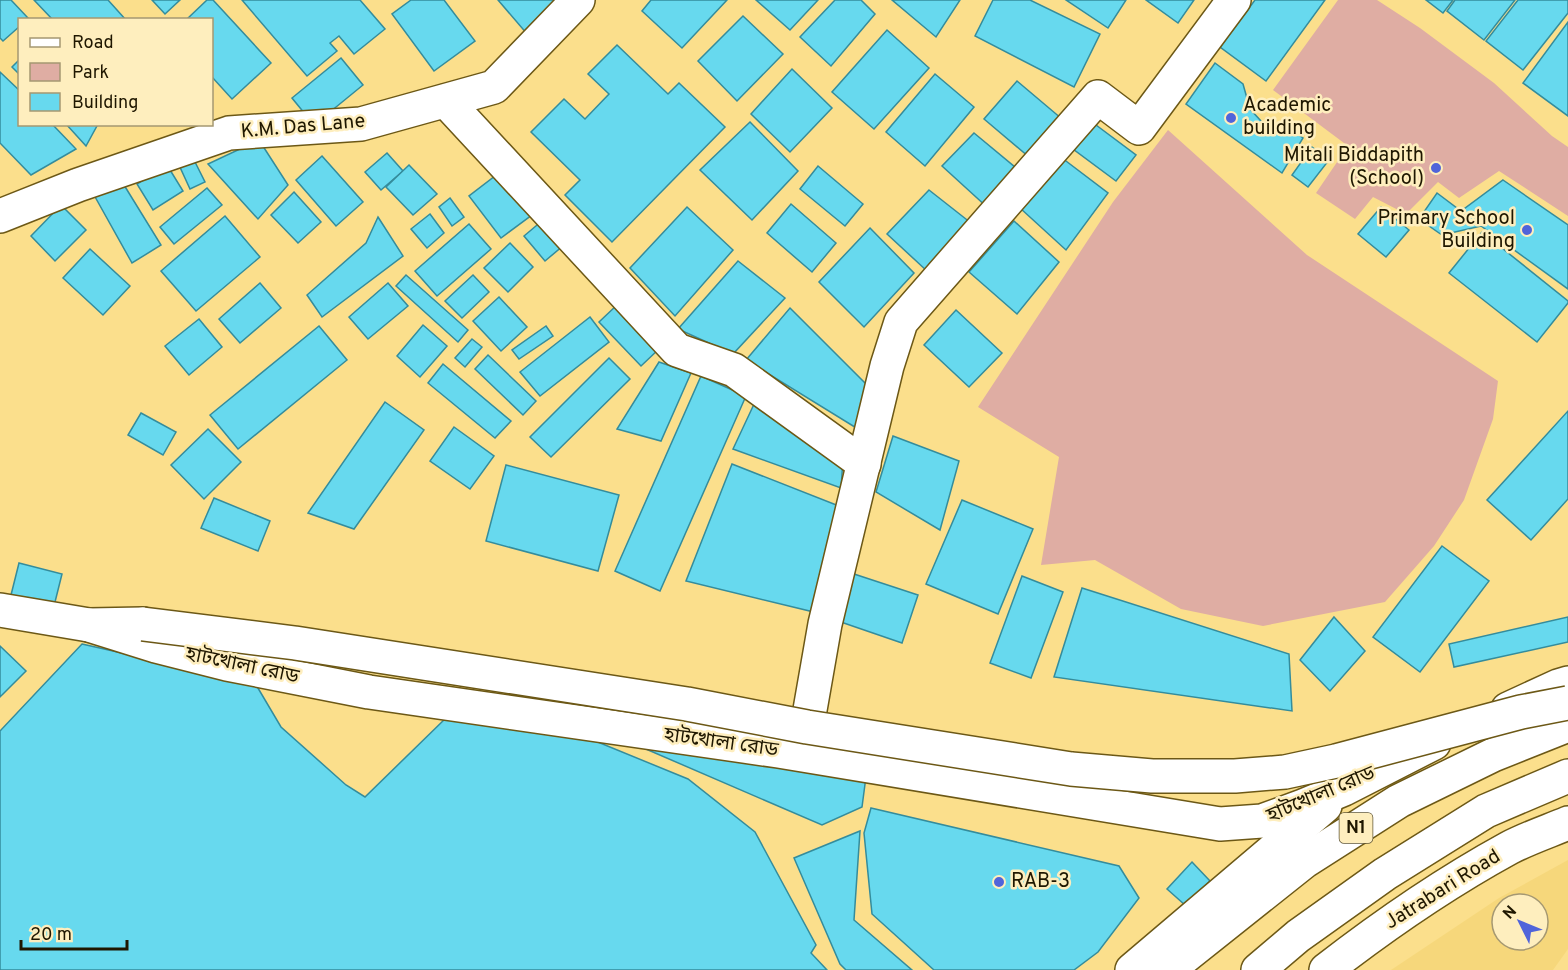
<svg xmlns="http://www.w3.org/2000/svg" width="1568" height="970" font-family="Overpass,'Noto Sans Bengali',sans-serif">
	<style>
		.built { fill: #f6d77b; fill-rule: evenodd }
		.green { fill: #dfada3 }
		.building { fill: #67d9ee; stroke: #348c9c; stroke-width: 1.5 }
		.lines { fill: none; stroke-linecap: round; stroke-linejoin: round }
		.minor-casing { stroke: #6c5816; stroke-width: 36 }
		.major-casing { stroke: #6c5816; stroke-width: 36 }
		.highway-casing { stroke: #6c5816; stroke-width: 36 }
		.minor { stroke: #fff; stroke-width: 33 }
		.major { stroke: #fff; stroke-width: 33 }
		.highway { stroke: #fff; stroke-width: 33 }
		.highway-bridge-casing { stroke: #6c5816; stroke-width: 36; stroke-linecap: butt }
		.highway-bridge { stroke: #fff; stroke-width: 33 }
		.poi-dot { fill: #5064da; stroke: #feeebe; stroke-width: 2 }
		.labels { text-anchor: middle; dominant-baseline: central; stroke-width: 5; stroke-linejoin: round; paint-order: stroke }
		.shield { fill: #feeebe; stroke: #625839; stroke-width: 1.5 }
		.shield-label { font-size: 18px; font-weight: bold; fill: #1f1700 }
		.poi-label { font-size: 20px; fill: #1f1700; stroke: #feeebe; text-anchor: start }
		.street-label { font-size: 20px; fill: #1f1700; stroke: #feeebe }
	</style>
	<rect width="100%" height="100%" fill="#fbdf8c"/>
	<path class="built" d="M1568,860V949L1553,970H1391L1499,898ZM1502,904H1538V940H1502Z"/>
	<g class="green">
		<polygon points="1338,0 1377,0 1420,28 1494,83 1552,136 1568,147 1568,216 1499,171 1459,198 1438,182 1406,214 1373,197 1355,219 1316,193 1348,146 1273,90"/>
		<polygon points="1168,130 1307,255 1498,381 1493,419 1464,500 1434,546 1385,602 1263,626 1181,609 1095,560 1041,565 1059,457 978,407 1113,202"/>
	</g>
	<g class="building">
		<polygon points="0,0 11,0 28,18 20,20 20,26 3,41 0,38"/>
		<polygon points="34,0 108,0 126,20 53,20"/>
		<polygon points="152,0 180,0 165,14"/>
		<polygon points="207,0 213,0 271,63 232,99 212,77 212,20 186,20"/>
		<polygon points="242,0 360,0 385,29 354,54 339,36 330,43 337,51 307,76"/>
		<polygon points="411,0 444,0 475,41 434,71 392,14"/>
		<polygon points="498,0 568,0 528,35"/>
		<polygon points="651,0 727,0 682,48 642,11"/>
		<polygon points="756,0 818,0 790,30"/>
		<polygon points="835,0 861,0 875,14 831,66 800,37"/>
		<polygon points="892,0 960,0 936,37"/>
		<polygon points="993,0 1030,0 1100,34 1074,87 975,36"/>
		<polygon points="1066,0 1126,0 1108,28"/>
		<polygon points="1146,0 1194,0 1178,23"/>
		<polygon points="1255,0 1325,0 1266,81 1220,47"/>
		<polygon points="1426,0 1453,0 1443,13"/>
		<polygon points="1455,0 1515,0 1484,40 1447,11"/>
		<polygon points="1518,0 1568,0 1568,13 1523,70 1486,41"/>
		<polygon points="743,16 783,54 737,101 698,61"/>
		<polygon points="1568,22 1568,116 1523,83"/>
		<polygon points="887,30 929,68 874,129 832,92"/>
		<polygon points="617,45 668,94 679,83 725,127 612,242 565,195 580,180 531,132 564,99 585,119 609,94 588,74"/>
		<polygon points="341,58 363,85 314,125 292,98"/>
		<polygon points="20,59 20,75 12,67"/>
		<polygon points="1215,63 1243,84 1250,109 1273,134 1285,126 1303,138 1282,173 1186,104"/>
		<polygon points="792,69 832,108 790,152 751,114"/>
		<polygon points="0,72 20,91 20,124 52,124 76,149 31,175 0,143"/>
		<polygon points="935,74 974,107 925,166 886,132"/>
		<polygon points="1017,81 1062,119 1029,157 984,119"/>
		<polygon points="750,122 798,171 752,220 700,170"/>
		<polygon points="1092,122 1136,155 1116,181 1073,149"/>
		<polygon points="66,124 98,124 86,146"/>
		<polygon points="974,133 1021,172 988,208 942,166"/>
		<polygon points="259,140 288,185 258,219 208,164"/>
		<polygon points="1312,147 1329,160 1308,187 1292,175"/>
		<polygon points="387,153 403,171 381,190 365,172"/>
		<polygon points="322,156 363,202 336,226 296,180"/>
		<polygon points="193,158 205,182 190,189 179,165"/>
		<polygon points="1062,158 1108,193 1066,250 1020,208"/>
		<polygon points="167,165 183,191 153,210 137,184"/>
		<polygon points="409,165 437,194 413,215 386,187"/>
		<polygon points="508,166 540,209 501,238 469,196"/>
		<polygon points="818,166 863,204 845,226 800,189"/>
		<polygon points="1503,180 1568,225 1568,289 1481,226 1442,235 1419,219 1437,193 1461,211"/>
		<polygon points="124,185 161,245 132,263 94,195"/>
		<polygon points="207,188 222,205 174,244 160,227"/>
		<polygon points="929,190 971,223 927,271 887,234"/>
		<polygon points="294,192 321,222 298,243 271,215"/>
		<polygon points="450,198 464,217 452,226 439,207"/>
		<polygon points="791,204 836,243 812,272 767,233"/>
		<polygon points="61,205 86,230 55,261 31,236"/>
		<polygon points="687,207 733,250 675,316 630,268"/>
		<polygon points="1381,207 1409,230 1386,257 1358,234"/>
		<polygon points="430,214 444,233 427,248 411,229"/>
		<polygon points="549,215 570,240 545,261 524,236"/>
		<polygon points="225,216 260,257 196,311 161,271"/>
		<polygon points="378,217 403,256 322,317 307,295 366,243"/>
		<polygon points="1014,221 1059,262 1017,314 969,272"/>
		<polygon points="469,224 491,249 437,296 415,271"/>
		<polygon points="870,228 914,273 864,327 819,282"/>
		<polygon points="1482,232 1568,301 1568,303 1537,342 1449,273"/>
		<polygon points="510,243 533,267 508,292 484,268"/>
		<polygon points="90,249 130,286 103,315 63,278"/>
		<polygon points="738,261 785,298 733,354 678,329"/>
		<polygon points="406,275 468,330 458,342 396,286"/>
		<polygon points="473,275 489,292 462,318 445,301"/>
		<polygon points="260,283 281,308 240,343 219,319"/>
		<polygon points="388,283 408,306 368,339 349,317"/>
		<polygon points="499,297 527,327 501,351 473,321"/>
		<polygon points="618,304 660,348 641,366 599,322"/>
		<polygon points="790,308 869,387 858,429 746,360"/>
		<polygon points="956,310 1002,353 969,387 924,345"/>
		<polygon points="590,317 609,342 540,396 520,372"/>
		<polygon points="199,319 222,347 189,375 165,346"/>
		<polygon points="423,325 447,346 420,377 397,356"/>
		<polygon points="319,326 347,360 238,449 210,415"/>
		<polygon points="546,326 553,336 519,359 512,350"/>
		<polygon points="472,339 482,347 465,367 455,358"/>
		<polygon points="488,355 536,401 523,415 475,369"/>
		<polygon points="609,358 630,379 551,457 530,437"/>
		<polygon points="659,362 691,373 661,441 617,429"/>
		<polygon points="443,364 511,421 495,438 428,383"/>
		<polygon points="701,376 746,396 660,591 615,571"/>
		<polygon points="385,402 424,430 354,529 308,513"/>
		<polygon points="755,402 843,460 841,488 733,449"/>
		<polygon points="1568,411 1568,499 1531,540 1487,500"/>
		<polygon points="141,413 176,432 163,455 128,435"/>
		<polygon points="454,427 494,456 470,489 430,461"/>
		<polygon points="208,429 241,462 204,499 171,465"/>
		<polygon points="893,436 959,461 940,530 876,492"/>
		<polygon points="732,464 844,508 818,613 686,581"/>
		<polygon points="506,465 619,495 598,571 486,541"/>
		<polygon points="214,498 270,521 258,551 201,528"/>
		<polygon points="962,500 1033,529 998,614 926,584"/>
		<polygon points="1442,546 1489,581 1420,672 1373,637"/>
		<polygon points="19,563 62,574 54,606 11,595"/>
		<polygon points="851,573 918,595 902,643 835,620"/>
		<polygon points="1022,576 1063,592 1031,678 990,663"/>
		<polygon points="1082,588 1289,654 1292,711 1054,677"/>
		<polygon points="1334,617 1365,651 1330,691 1300,660"/>
		<polygon points="1568,617 1568,642 1454,667 1449,644"/>
		<polygon points="82,644 255,683 281,727 346,785 365,797 448,716 588,738 688,779 755,832 816,945 811,953 827,970 0,970 0,731"/>
		<polygon points="0,646 26,671 0,697"/>
		<polygon points="625,740 867,769 862,807 822,825"/>
		<polygon points="871,808 1119,866 1139,898 1098,952 1074,970 934,970 872,914 864,833"/>
		<polygon points="860,831 854,920 912,970 846,970 840,964 794,858"/>
		<polygon points="1192,862 1210,881 1185,905 1167,889"/>
	</g>
	<g class="lines">
		<g class="minor-casing">
			<g id="minor">
				<polyline points="446,101 677,350 734,370 864,464"/>
				<polyline points="0,216 78,185 229,133 361,124 494,87 578,0"/>
				<polyline points="807,727 825,624 887,366 901,322 1098,97 1139,128 1234,0"/>
			</g>
		</g>
		<g class="major-casing">
			<g id="major">
				<polyline points="0,610 89,625 156,646 227,664 369,692 778,751 1220,824 1262,821 1303,806 1344,789 1434,743"/>
				<polyline points="1508,709 1558,686 1568,683"/>
				<polyline points="1132,970 1325,806"/>
				<path d="M1326,970C1384,925 1445,883 1509,848C1528,838 1549,831 1568,823"/>
			</g>
		</g>
		<g class="highway-casing">
			<g id="highway">
				<polyline points="89,625 143,624"/>
				<polyline points="1168,970 1305,861 1399,801 1493,755 1568,725"/>
				<polyline points="1258,970 1298,936 1385,874 1486,811 1568,776"/>
			</g>
		</g>
		<use href="#minor" class="minor"/>
		<use href="#major" class="major"/>
		<use href="#highway" class="highway"/>
		<g class="highway-bridge-casing">
			<polyline id="highway-bridge" points="143,624 295,643 687,704 807,727 1071,769 1152,776 1235,776 1285,772 1336,761 1521,712 1568,703"/>
		</g>
		<use href="#highway-bridge" class="highway-bridge"/>
	</g>
	<g class="poi-dot">
		<circle cx="1231" cy="118" r="6"/>
		<circle cx="1436" cy="168" r="6"/>
		<circle cx="1527" cy="230" r="6"/>
		<circle cx="999" cy="882" r="6"/>
	</g>
	<g class="labels">
		<rect class="shield" x="1339.5" y="813" width="33" height="30" rx="4.5"/>
		<g class="shield-label">
			<text x="1356" y="828">N1</text>
		</g>
		<g class="poi-label">
			<text x="1243" y="106">Academic<tspan x="1243" dy="23">building</tspan></text>
			<text x="1424" y="156" text-anchor="end">Mitali Biddapith<tspan x="1424" dy="23">(School)</tspan></text>
			<text x="1515" y="219" text-anchor="end">Primary School<tspan x="1515" dy="23">Building</tspan></text>
			<text x="1011" y="882">RAB-3</text>
		</g>
		<g class="street-label">
			<text transform="translate(303 127) rotate(-5)">K.M. Das Lane</text>
			<text transform="translate(242 666) rotate(12)">হাটখোলা রোড</text>
			<text transform="translate(721 743) rotate(8)">হাটখোলা রোড</text>
			<text transform="translate(1321 795) rotate(-23)">হাটখোলা রোড</text>
			<text transform="translate(1443 890) rotate(-32)">Jatrabari Road</text>
		</g>
	</g>
	<rect x="18" y="18" width="195" height="108" fill="#feeebe" stroke="#a59872" stroke-width="1.5"/>
	<rect x="30" y="38" width="30" height="9" fill="#ffffff" stroke="#a59872" stroke-width="1.5"/>
	<text x="72" y="48" font-size="18" fill="#1f1700">Road</text>
	<rect x="30" y="63" width="30" height="18" fill="#dfada3" stroke="#a59872" stroke-width="1.5"/>
	<text x="72" y="78" font-size="18" fill="#1f1700">Park</text>
	<rect x="30" y="93" width="30" height="18" fill="#67d9ee" stroke="#a59872" stroke-width="1.5"/>
	<text x="72" y="108" font-size="18" fill="#1f1700">Building</text>
	<g transform="translate(1520 922) rotate(313)"><circle r="28" fill="#feeebe" stroke="#a59872" stroke-width="1.5"/>
	<path d="M0-4.5L10 22L0 15L-10 22Z" fill="#5064da"/>
	<text y="-9" font-size="16" font-weight="bold" text-anchor="middle" fill="#1f1700">N</text>
	</g>
	<path d="M21 940v9h106v-9" fill="none" stroke="#1f1700" stroke-width="3"/>
	<text x="30" y="940" font-size="18" fill="#1f1700" stroke="#feeebe" stroke-width="4.5" paint-order="stroke">20 m</text>
</svg>
